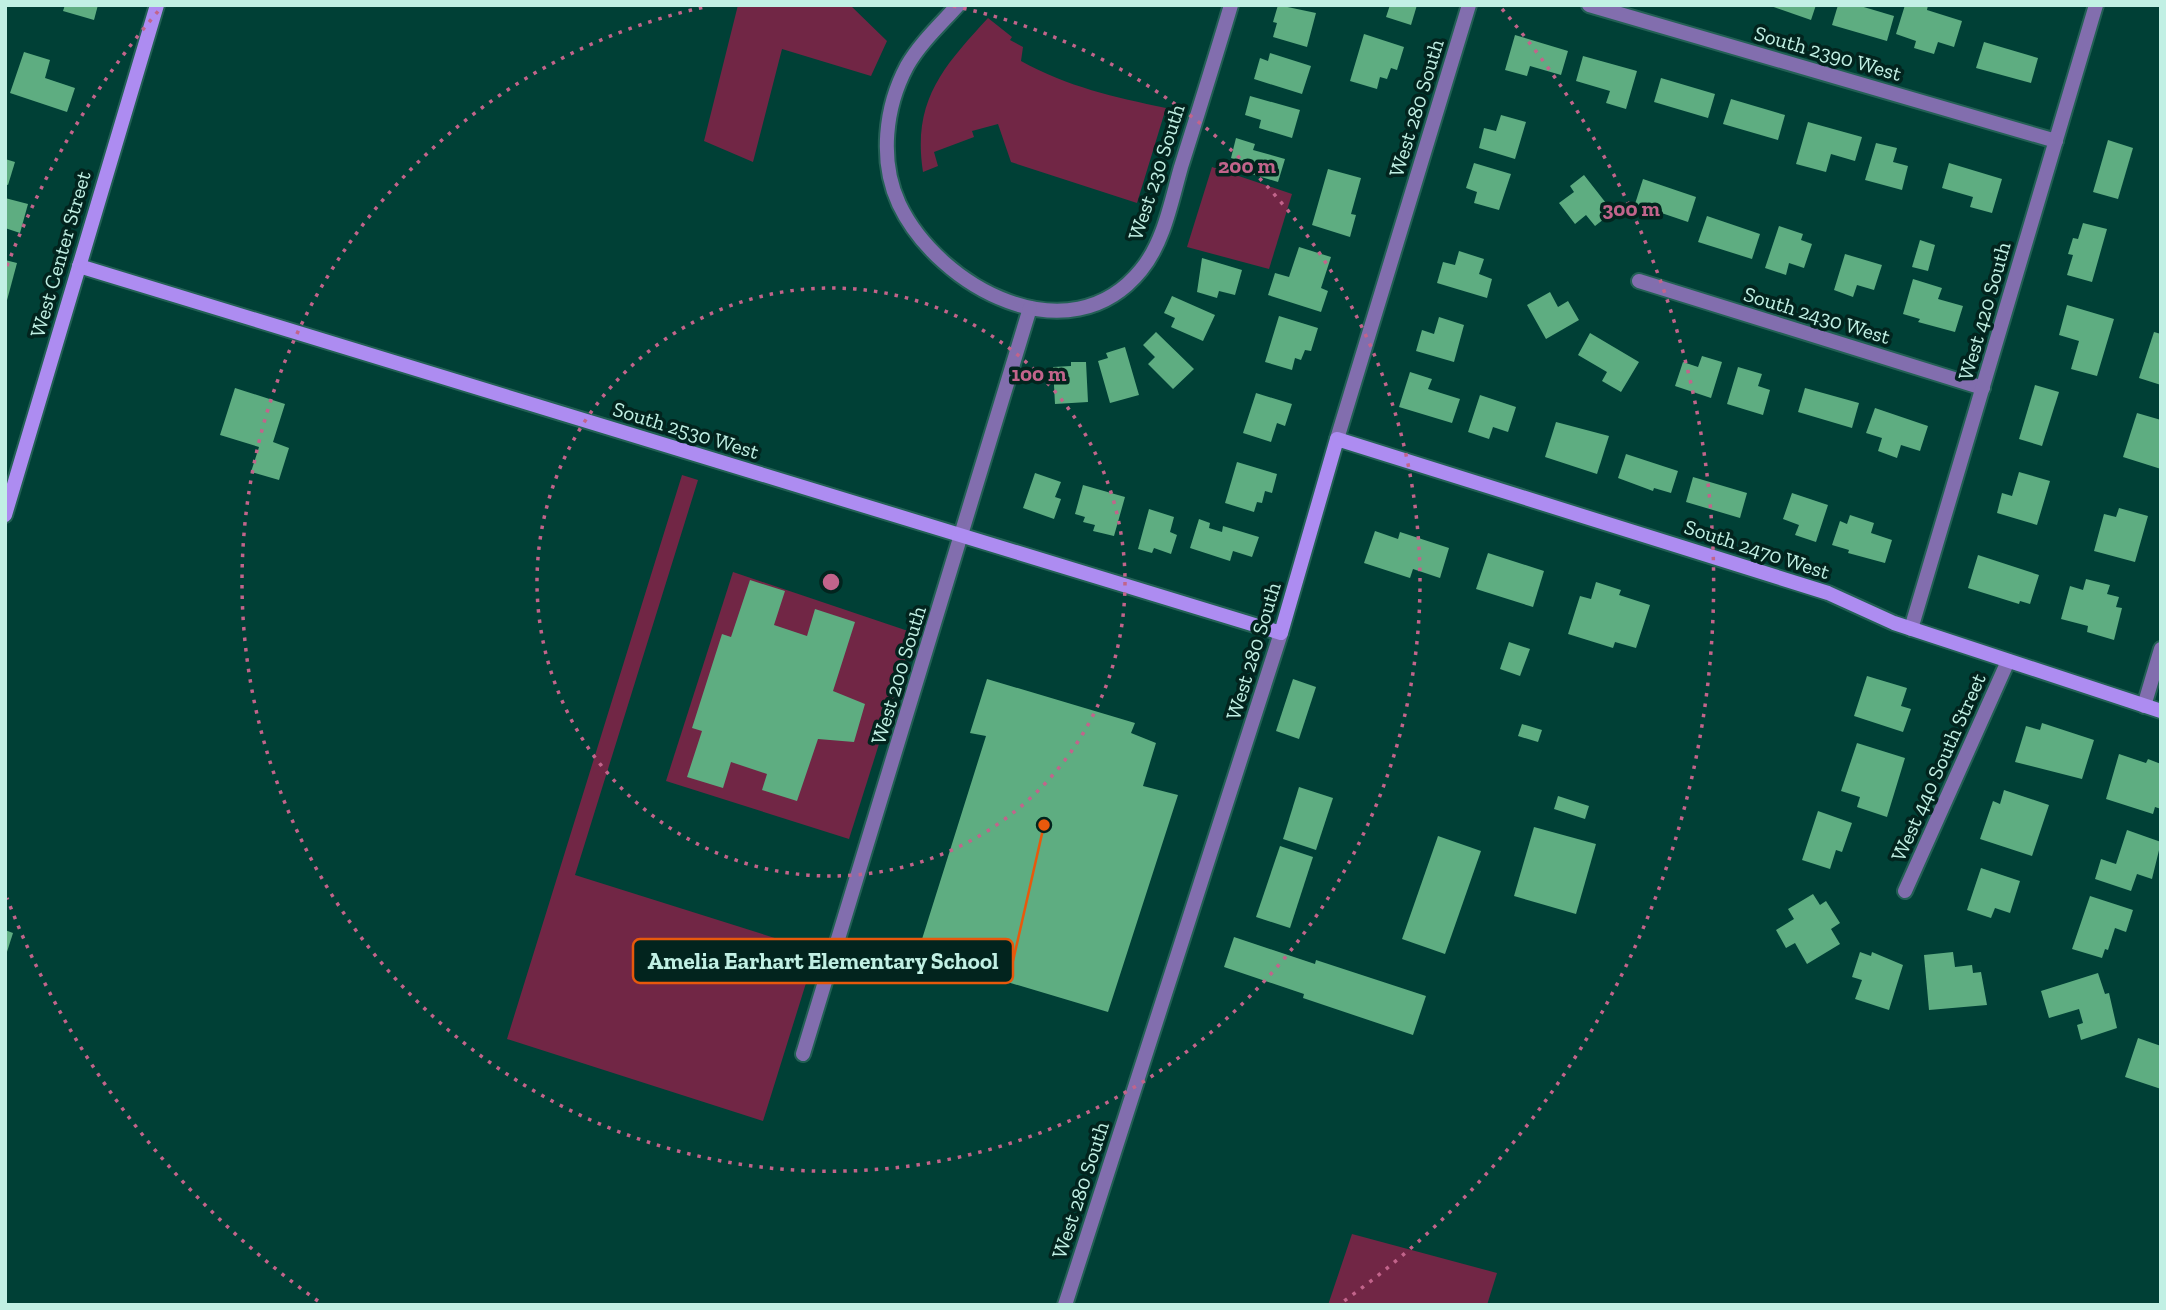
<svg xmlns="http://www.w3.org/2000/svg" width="2166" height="1310" font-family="'Zilla Slab',serif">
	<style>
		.green { fill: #712645 }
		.building { fill: #5ead81 }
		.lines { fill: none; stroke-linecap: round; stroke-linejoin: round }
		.street-casing { stroke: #236055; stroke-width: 18 }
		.secondary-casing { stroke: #236055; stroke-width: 18 }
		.street { stroke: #826eae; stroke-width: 14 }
		.secondary { stroke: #ad8cf1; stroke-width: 14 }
		.ring { fill: none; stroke: #c2648b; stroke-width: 3.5; stroke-dasharray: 3.5 7 }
		.labels { text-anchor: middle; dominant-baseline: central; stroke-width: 7; stroke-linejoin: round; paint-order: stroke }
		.street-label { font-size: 21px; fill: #c1f0e4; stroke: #02241e }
		.centre { fill: #c2648b; stroke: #02241e; stroke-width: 3.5 }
		.ring-label { font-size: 21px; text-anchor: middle; font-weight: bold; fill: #c2648b; stroke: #02241e; stroke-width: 7; stroke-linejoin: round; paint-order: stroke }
		.leader { fill: none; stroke: #e8590c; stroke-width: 2.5 }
		.callout-dot { fill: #e8590c; stroke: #02241e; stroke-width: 2.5 }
		.callout { fill: #02241e; stroke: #e8590c; stroke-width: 2.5 }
		.callout-label { font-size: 23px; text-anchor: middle; font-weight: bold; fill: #c1f0e4 }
	</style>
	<rect width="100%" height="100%" fill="#004036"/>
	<g class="green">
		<polygon points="738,5 850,5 887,41 871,76 782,49 753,162 704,141"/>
		<path d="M988,18L1012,37L1010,40L1023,47L1021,61C1068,87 1114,97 1166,108L1137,203L1011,162L998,124L972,131L974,137L934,152L938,166L923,172C912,101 943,67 988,18Z"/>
		<polygon points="1212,167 1292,194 1269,269 1187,247"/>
		<polygon points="682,475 698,480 575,875 816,951 763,1121 507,1039"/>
		<polygon points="733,572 914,633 849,839 666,781"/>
		<polygon points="1352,1234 1497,1273 1487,1305 1328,1305"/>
	</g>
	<g class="building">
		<polygon points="65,5 98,5 94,20 63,11"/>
		<polygon points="1278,5 1316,13 1307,47 1273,37 1277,23 1273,22"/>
		<polygon points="1390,5 1417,5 1411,25 1386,17"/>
		<polygon points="1768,5 1816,5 1811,20"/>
		<polygon points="1838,5 1857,5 1894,16 1887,41 1832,25"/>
		<polygon points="1905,5 1928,5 1927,10 1962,21 1954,47 1938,42 1934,54 1914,48 1916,41 1896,34"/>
		<polygon points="1364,34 1404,47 1397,70 1391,68 1387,79 1380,77 1377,89 1350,81"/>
		<polygon points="1515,35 1568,51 1561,75 1530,66 1527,76 1505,70"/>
		<polygon points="1984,42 2038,58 2031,83 1976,68"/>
		<polygon points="24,52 50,60 45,78 75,88 67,112 10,93"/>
		<polygon points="1270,53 1311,66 1302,94 1254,79 1260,58 1268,61"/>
		<polygon points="1583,56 1637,71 1626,109 1606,103 1610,91 1576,81"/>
		<polygon points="1661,78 1715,94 1708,118 1654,102"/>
		<polygon points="1250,96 1300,110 1292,138 1259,128 1261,120 1245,115"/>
		<polygon points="1731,99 1785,115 1778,140 1723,124"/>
		<polygon points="1501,115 1526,122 1515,159 1479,148 1484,128 1496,131"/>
		<polygon points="1808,122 1862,137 1855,161 1831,154 1826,172 1796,164"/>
		<polygon points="1236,138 1255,144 1253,150 1285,159 1278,182 1248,173 1251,164 1231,158"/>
		<polygon points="2108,140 2133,148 2118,199 2093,192"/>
		<polygon points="1876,143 1897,148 1893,162 1908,166 1902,190 1865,180"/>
		<polygon points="5,159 15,162 8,185 5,184"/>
		<polygon points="1474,163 1511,174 1499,210 1474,203 1477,192 1466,188"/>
		<polygon points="1949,163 2002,179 1992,213 1970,207 1973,197 1942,188"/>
		<polygon points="1328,169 1361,178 1351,214 1356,215 1350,237 1312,225"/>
		<polygon points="1584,175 1613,212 1595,226 1586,215 1575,224 1559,203 1574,192 1570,186"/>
		<polygon points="1643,179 1696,197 1688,222 1635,204"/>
		<polygon points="5,198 28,204 20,233 5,228"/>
		<polygon points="1707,216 1760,234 1752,259 1698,242"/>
		<polygon points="2083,223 2107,229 2092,282 2067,275 2073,255 2068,254 2073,238 2078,239"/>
		<polygon points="1779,226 1803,234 1801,240 1812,244 1804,268 1789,263 1786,275 1765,268"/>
		<polygon points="1920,240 1935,245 1928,271 1912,267"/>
		<polygon points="1299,247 1331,257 1321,288 1328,291 1321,312 1268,295 1275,273 1289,277"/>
		<polygon points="1459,251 1484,259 1479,274 1492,279 1487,298 1437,283 1443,262 1455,265"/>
		<polygon points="1845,254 1882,265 1874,290 1857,285 1853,297 1834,290"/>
		<polygon points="1202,258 1242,270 1235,295 1219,291 1217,298 1197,292"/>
		<polygon points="5,260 17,263 6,304 5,304"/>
		<polygon points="1913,279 1942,288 1938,299 1963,306 1955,332 1918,322 1920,319 1903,314"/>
		<polygon points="1550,292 1558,307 1568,301 1579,320 1546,339 1527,305"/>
		<polygon points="1172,296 1215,315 1203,341 1171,327 1175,318 1164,313"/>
		<polygon points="2067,305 2114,319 2097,376 2071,369 2079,341 2059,335"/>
		<polygon points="1279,316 1318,328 1311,351 1305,350 1301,360 1295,358 1292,370 1265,362"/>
		<polygon points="1439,317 1464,325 1454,362 1416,351 1422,330 1434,334"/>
		<polygon points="1156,332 1194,369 1173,389 1148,364 1155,357 1143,345"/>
		<polygon points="2154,332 2161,334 2161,385 2139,378"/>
		<polygon points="1590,333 1639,362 1621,392 1602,381 1607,372 1578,355"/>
		<polygon points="1125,347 1139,395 1110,403 1098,361 1108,358 1106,353"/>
		<polygon points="1702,356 1722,362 1711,398 1675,386 1683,362 1698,367"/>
		<polygon points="1071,362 1086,362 1088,402 1055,404 1053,367 1071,366"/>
		<polygon points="1738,367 1762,374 1758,386 1770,390 1763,415 1727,404"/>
		<polygon points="1410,372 1432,379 1428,389 1460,399 1452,423 1399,407"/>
		<polygon points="2035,385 2059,392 2042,446 2019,439"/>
		<polygon points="235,388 285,404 273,442 289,448 279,480 251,472 259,447 220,435"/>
		<polygon points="1805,388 1859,403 1852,428 1798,412"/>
		<polygon points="1256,393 1292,404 1285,426 1277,423 1271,442 1243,433"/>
		<polygon points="1480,395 1516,407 1508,432 1493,427 1489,439 1468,432"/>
		<polygon points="1875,408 1928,426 1920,451 1901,445 1897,458 1878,451 1882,438 1866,433"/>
		<polygon points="2137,413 2161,420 2161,469 2123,457"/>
		<polygon points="1556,422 1609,436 1597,474 1545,457"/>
		<polygon points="1626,454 1678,471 1671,493 1654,488 1653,491 1618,478"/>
		<polygon points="1237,462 1277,474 1272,493 1265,491 1262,503 1257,502 1254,512 1225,503"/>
		<polygon points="2019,472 2050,481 2037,525 1997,513 2002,493 2012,496"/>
		<polygon points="1035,473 1061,482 1055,497 1061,499 1054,519 1023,508"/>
		<polygon points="1693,477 1747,493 1740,518 1686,502"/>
		<polygon points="1083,485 1125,497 1114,536 1093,531 1095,525 1083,522 1085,517 1075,514"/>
		<polygon points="1792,493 1828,505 1816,542 1795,535 1799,525 1783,519"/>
		<polygon points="2119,508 2148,516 2135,562 2094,551 2104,514 2116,517"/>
		<polygon points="1149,509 1174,517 1170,532 1177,535 1171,554 1154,548 1152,553 1138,549"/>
		<polygon points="1850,515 1874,523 1871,533 1892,540 1885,563 1848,553 1849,550 1832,545 1840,521 1847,524"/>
		<polygon points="1199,519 1210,523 1209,528 1222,532 1223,526 1259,537 1252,557 1233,551 1230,561 1190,548"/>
		<polygon points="1375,531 1398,539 1400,532 1449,548 1440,578 1413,569 1410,578 1364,563"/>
		<polygon points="1488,553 1544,571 1533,607 1476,589"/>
		<polygon points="1978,555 2039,575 2030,604 2020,601 2019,604 1968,588"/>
		<polygon points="2086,579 2110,585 2107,594 2119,597 2116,607 2122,608 2114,640 2087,632 2088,626 2061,619 2070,586 2083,590"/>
		<polygon points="750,580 785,591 774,625 807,636 815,609 855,622 833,691 865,704 854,742 818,739 797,801 762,790 767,774 731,762 723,788 687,777 702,731 692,728 722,634 731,637"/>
		<polygon points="1596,582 1621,590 1619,595 1650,605 1636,648 1615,642 1613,648 1568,634 1580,596 1591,599"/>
		<polygon points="1509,642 1530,649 1520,676 1500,669"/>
		<polygon points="1867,676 1907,688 1901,706 1911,709 1903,732 1854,716"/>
		<polygon points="987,679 1135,723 1131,733 1156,743 1143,786 1178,795 1108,1012 917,955 986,736 970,733"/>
		<polygon points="1293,679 1316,687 1299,739 1276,731"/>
		<polygon points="2042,723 2094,740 2082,779 2015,762 2026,726 2040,730"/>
		<polygon points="1522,724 1542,730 1538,742 1518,736"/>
		<polygon points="1857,743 1905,758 1887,817 1857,807 1860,797 1841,791"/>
		<polygon points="2119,754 2146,763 2148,759 2161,764 2161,809 2155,807 2153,814 2106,799"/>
		<polygon points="1299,787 1333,798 1316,850 1283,839"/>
		<polygon points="2004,790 2049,805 2032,856 1980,839 1993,801 2000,804"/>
		<polygon points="1558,796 1589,806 1585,819 1554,809"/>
		<polygon points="1818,811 1852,823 1842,852 1836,850 1830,869 1802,860"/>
		<polygon points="1534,827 1596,844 1576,914 1514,896"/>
		<polygon points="2127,830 2161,842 2152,879 2137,874 2131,891 2095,879 2101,859 2116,864"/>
		<polygon points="1438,836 1481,851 1445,954 1402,939"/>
		<polygon points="1280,846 1313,857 1290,928 1256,917"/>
		<polygon points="1981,868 2020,881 2010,913 1995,908 1991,918 1967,910"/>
		<polygon points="1813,894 1820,905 1826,901 1840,923 1831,929 1840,944 1807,964 1795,943 1786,948 1776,930 1794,919 1788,909"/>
		<polygon points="2090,896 2133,910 2126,932 2115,928 2108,950 2105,949 2102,958 2072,949"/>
		<polygon points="5,930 13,933 6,955 5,955"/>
		<polygon points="1234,937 1315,964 1316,960 1426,996 1413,1035 1303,998 1304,994 1224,967"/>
		<polygon points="1860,952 1871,956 1872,952 1903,965 1889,1010 1855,999 1862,980 1852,977"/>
		<polygon points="1953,952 1955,967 1972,965 1973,973 1981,972 1987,1005 1929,1010 1924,955"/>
		<polygon points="2098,973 2105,994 2109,993 2117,1028 2081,1040 2077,1025 2083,1023 2079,1009 2049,1018 2041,991"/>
		<polygon points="2138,1038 2161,1046 2161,1089 2125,1077"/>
	</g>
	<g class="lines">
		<g class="street-casing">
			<g id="street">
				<path d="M958,5C941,24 920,43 907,66C885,107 879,161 899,204C939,288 1070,358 1141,270C1164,242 1171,202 1181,167C1198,113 1215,59 1231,5"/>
				<polyline points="1589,5 2056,141"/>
				<polyline points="1639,281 1983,388"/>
				<polyline points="1337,439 1469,5"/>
				<polyline points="1911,629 2096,5"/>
				<polyline points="2144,706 2161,649"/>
				<polyline points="1905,891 2008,661"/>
				<polyline points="803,1054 1030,308"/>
				<polyline points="1065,1305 1281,633"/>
			</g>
		</g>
		<g class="secondary-casing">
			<g id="secondary">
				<polyline points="79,266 1281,633 1337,439 1828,593 1894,623 2161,711"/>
				<polyline points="5,515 157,5"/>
			</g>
		</g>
		<use href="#street" class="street"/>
		<use href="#secondary" class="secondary"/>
	</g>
	<g class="ring">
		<circle cx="831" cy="582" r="294"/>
		<path d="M953 6A589 589 0 1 1 709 6"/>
		<path d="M318 1301A883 883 0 0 1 7 898M7 266A883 883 0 0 1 160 9M1502 9A883 883 0 0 1 1344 1301"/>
	</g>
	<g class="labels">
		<g class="street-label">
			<text transform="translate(1828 53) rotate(16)">South 2390 West</text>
			<text transform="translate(1416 108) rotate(-73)">West 280 South</text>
			<text transform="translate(1156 172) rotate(-72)">West 230 South</text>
			<text transform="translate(60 254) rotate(-74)">West Center Street</text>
			<text transform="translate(1984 311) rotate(-74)">West 420 South</text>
			<text transform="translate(1817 315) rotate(17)">South 2430 West</text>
			<text transform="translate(686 430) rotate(17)">South 2530 West</text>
			<text transform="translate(1757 549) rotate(18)">South 2470 West</text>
			<text transform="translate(1253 651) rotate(-73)">West 280 South</text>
			<text transform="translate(898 675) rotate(-73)">West 200 South</text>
			<text transform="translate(1938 767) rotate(-66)">West 440 South Street</text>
			<text transform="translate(1080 1190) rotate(-72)">West 280 South</text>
		</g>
	</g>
	<circle cx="831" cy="582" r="10" class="centre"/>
	<g class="ring-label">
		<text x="1247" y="173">200 m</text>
		<text x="1631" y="216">300 m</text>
		<text x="1039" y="381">100 m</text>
	</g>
	<path class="leader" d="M1044 825L1013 961"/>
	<circle class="callout-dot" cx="1044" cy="825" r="7"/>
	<rect class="callout" x="633" y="939" width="380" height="44" rx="7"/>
	<g class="callout-label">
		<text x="823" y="969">Amelia Earhart Elementary School</text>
	</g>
	<rect width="2166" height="1310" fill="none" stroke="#c1f0e4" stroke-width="14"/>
</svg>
